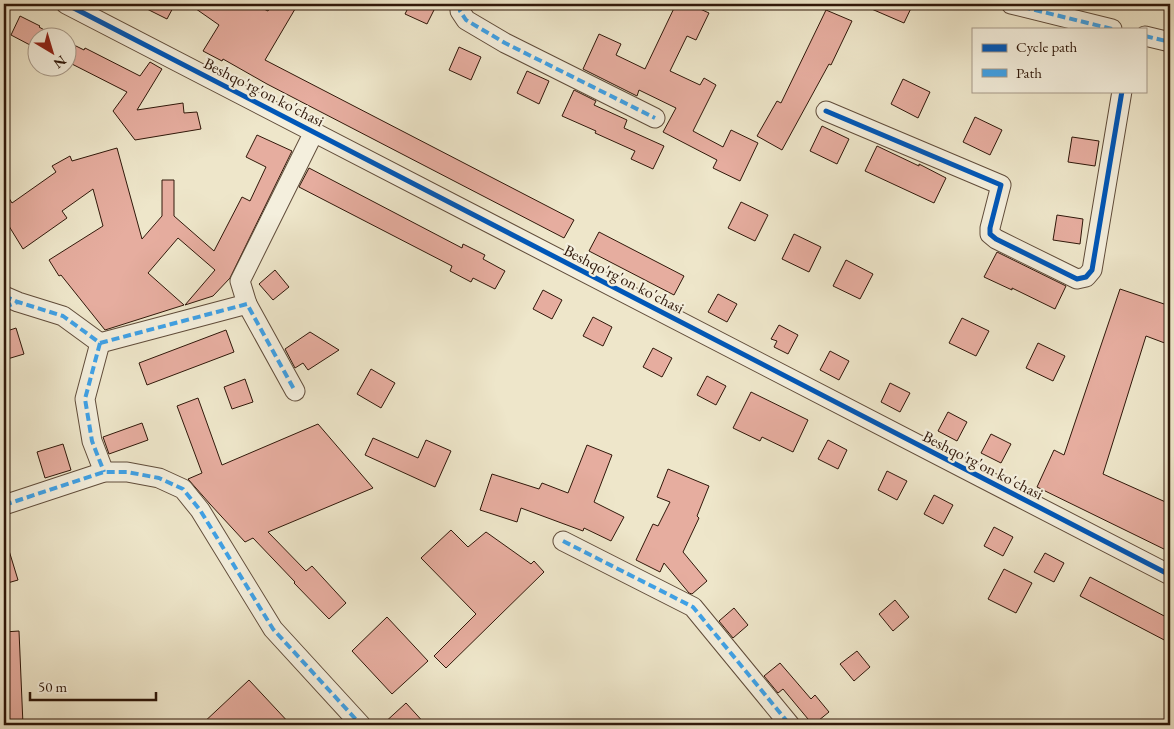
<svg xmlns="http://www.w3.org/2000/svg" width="1174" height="729" font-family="'EB Garamond',serif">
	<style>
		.building { fill: #e6ad9f; stroke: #30180a }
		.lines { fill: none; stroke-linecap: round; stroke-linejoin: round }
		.minor-casing { stroke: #604c3a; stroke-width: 21 }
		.minor { stroke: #f4efdd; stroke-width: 19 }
		.quiet { stroke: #3ea2e9; stroke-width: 4; stroke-dasharray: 8 4; stroke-linecap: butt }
		.cycleway-casing { stroke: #f4efdd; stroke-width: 8 }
		.cycleway { stroke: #0057b8; stroke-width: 5 }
		.labels { text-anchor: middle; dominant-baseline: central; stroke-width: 4.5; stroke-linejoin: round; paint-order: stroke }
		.street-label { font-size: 16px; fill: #30180a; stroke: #f4efdd }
	</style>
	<rect width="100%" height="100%" fill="#eee6ca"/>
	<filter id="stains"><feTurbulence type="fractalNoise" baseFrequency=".004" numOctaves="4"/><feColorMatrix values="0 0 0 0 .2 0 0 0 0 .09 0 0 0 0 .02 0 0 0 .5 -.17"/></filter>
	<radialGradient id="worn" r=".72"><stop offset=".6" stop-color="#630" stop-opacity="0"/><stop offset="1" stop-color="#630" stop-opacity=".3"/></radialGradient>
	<g class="building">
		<polygon points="137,4 175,4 167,19"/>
		<polygon points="189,4 254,4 268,11 272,4 298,4 265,60 574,220 564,238 267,84 223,59 222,61 203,51 219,25"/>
		<polygon points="410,4 437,4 427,24 405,14"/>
		<polygon points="676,4 689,4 709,13 696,40 687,36 670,71 700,85 704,78 716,85 693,131 723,147 731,130 758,143 740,181 713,168 717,160 663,132 676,108 639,90 637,96 583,69 599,34 621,44 616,55 645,69"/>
		<polygon points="860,4 913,4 904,23"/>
		<polygon points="826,10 852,21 831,65 829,64 782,150 757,136 777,101 781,103"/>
		<polygon points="20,16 40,26 39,27 59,38 34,38 30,45 11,35"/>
		<polygon points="68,42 84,50 85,48 140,76 150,62 162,69 137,110 183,103 184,113 197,112 201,129 135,140 113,111 127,92 68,62"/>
		<polygon points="459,47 481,57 471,80 449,70"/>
		<polygon points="527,71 549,81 539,104 517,93"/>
		<polygon points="903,79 930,92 918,118 891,104"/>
		<polygon points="574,90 596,101 594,105 627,120 624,128 664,146 653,169 631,159 635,151 595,133 596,131 562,116"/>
		<polygon points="975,117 1002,130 990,155 963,142"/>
		<polygon points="822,126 849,139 837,164 810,151"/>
		<polygon points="257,135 292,151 230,278 213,296 185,305 215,270 178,238 148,273 184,305 105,330 61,275 59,276 49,260 103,226 93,189 62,211 67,218 23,249 4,218 4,190 12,203 56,172 52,166 70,156 72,161 117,148 142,239 162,216 162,180 174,180 174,216 214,251 242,197 250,201 266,167 246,157"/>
		<polygon points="1072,137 1099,141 1095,166 1068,162"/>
		<polygon points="877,146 919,166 919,164 946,178 934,203 865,171"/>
		<polygon points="309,168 462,248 463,244 485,255 483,259 505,271 495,289 473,278 471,282 450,271 452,266 299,187"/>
		<polygon points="741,202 768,215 755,241 728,228"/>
		<polygon points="1057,215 1083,219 1080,244 1053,240"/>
		<polygon points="599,232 684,276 674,295 589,251"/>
		<polygon points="794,234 821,247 809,272 782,259"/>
		<polygon points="997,252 1066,286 1055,309 1012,288 1012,290 984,277"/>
		<polygon points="846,260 873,274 860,299 833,286"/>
		<polygon points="275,270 289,287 273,300 259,284"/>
		<polygon points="1120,289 1170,306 1170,345 1146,336 1103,474 1170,504 1170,552 1037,487 1054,450 1064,455"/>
		<polygon points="543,290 562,300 552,319 533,309"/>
		<polygon points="718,294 737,304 727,322 708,312"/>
		<polygon points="593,317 612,327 603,346 583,336"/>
		<polygon points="962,318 989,331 976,356 949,343"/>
		<polygon points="779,325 798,335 788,354 774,347 777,341 771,339"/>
		<polygon points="16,328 24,354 4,360 4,332"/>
		<polygon points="226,330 234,352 147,385 139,363"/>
		<polygon points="310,332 339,350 308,370 303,363 295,368 285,349"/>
		<polygon points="1038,343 1065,356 1053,381 1026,368"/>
		<polygon points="653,348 672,358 662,377 643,367"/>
		<polygon points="830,351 849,361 839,380 820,370"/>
		<polygon points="371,369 395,383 381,408 357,394"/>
		<polygon points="707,376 726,386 716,405 697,395"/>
		<polygon points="245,379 253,402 232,409 224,387"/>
		<polygon points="890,383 910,393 900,412 881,402"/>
		<polygon points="751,392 808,420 793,452 762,437 760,441 733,428"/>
		<polygon points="198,398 222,465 318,424 373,488 268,532 306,571 312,566 346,603 329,619 294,583 295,582 253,538 245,542 210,504 188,479 202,473 177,406"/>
		<polygon points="948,412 967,422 957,441 938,431"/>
		<polygon points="142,423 148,440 109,454 103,437"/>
		<polygon points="991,434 1011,444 1001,463 981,453"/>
		<polygon points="373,438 418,458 426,440 451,451 435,487 365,455"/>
		<polygon points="828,440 847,450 838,469 818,459"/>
		<polygon points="63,444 71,470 45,478 37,452"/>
		<polygon points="587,445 612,455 594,502 624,517 611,541 584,528 583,531 521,508 517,522 480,510 492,474 539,489 542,483 568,493"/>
		<polygon points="668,469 709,486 697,516 699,518 683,552 707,581 692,594 689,593 664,563 660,572 636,560 653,524 658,526 670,502 657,497"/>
		<polygon points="887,471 907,481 897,500 878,490"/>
		<polygon points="934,495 953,505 943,524 924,514"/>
		<polygon points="994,527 1013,537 1003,556 984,546"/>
		<polygon points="451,530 468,547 486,532 531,564 534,561 544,572 446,668 434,656 476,614 421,558"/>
		<polygon points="4,544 7,544 18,580 4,584"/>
		<polygon points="1045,553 1064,563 1054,582 1034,572"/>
		<polygon points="1004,569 1032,583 1016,613 988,599"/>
		<polygon points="1090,577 1170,619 1170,643 1080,596"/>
		<polygon points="895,600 909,617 893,631 879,614"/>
		<polygon points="734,608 748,625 733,638 719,621"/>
		<polygon points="387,617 428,661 392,694 352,651"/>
		<polygon points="19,631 23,725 4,725 4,632"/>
		<polygon points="857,651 870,667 854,681 840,664"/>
		<polygon points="780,663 811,699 815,695 829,712 813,725 783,689 778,693 764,676"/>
		<polygon points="249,680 291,725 201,725"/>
		<polygon points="406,703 426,725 382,725"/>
	</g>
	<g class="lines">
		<g class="minor-casing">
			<g id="minor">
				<polyline points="66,4 1170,575"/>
				<polyline points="460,4 460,11 466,20 505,43 655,118"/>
				<polyline points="1011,4 1112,29"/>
				<polyline points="1145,36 1170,42"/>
				<polyline points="826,111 1001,185 990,228 990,234 996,239 1077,279 1086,277 1092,270 1122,91"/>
				<polyline points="4,296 18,302 63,316 100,343"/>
				<polyline points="100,343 247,304"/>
				<polyline points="100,343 85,399 92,441 104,472"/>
				<polyline points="295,391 247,304 240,281 314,132"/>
				<polyline points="4,505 104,472 127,472 159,478 183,489 200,510 273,629 361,725"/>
				<polyline points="563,541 693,607 790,725"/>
			</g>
		</g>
		<use href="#minor" class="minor"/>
		<g class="quiet">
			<polyline points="460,4 460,11 466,20 505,43 655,118"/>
			<polyline points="1011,4 1112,29"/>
			<polyline points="1145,36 1170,42"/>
			<polyline points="4,296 18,302 63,316 100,343"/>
			<polyline points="4,307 18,302"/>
			<polyline points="100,343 247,304 295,391"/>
			<polyline points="100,343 85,399 92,441 104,472"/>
			<polyline points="4,505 104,472 127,472 159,478 183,489 200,510 273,629 361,725"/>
			<polyline points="563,541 693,607 790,725"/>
		</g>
		<g class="cycleway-casing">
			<g id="cycleway">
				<polyline points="66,4 1170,575"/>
				<polyline points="826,111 1001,185 990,228 990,234 996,239 1077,279 1086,277 1092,270 1122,91"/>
			</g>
		</g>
		<use href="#cycleway" class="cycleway"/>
	</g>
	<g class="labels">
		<g class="street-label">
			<text transform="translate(264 92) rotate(27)">Beshqo'rg'on ko'chasi</text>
			<text transform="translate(624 279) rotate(27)">Beshqo'rg'on ko'chasi</text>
			<text transform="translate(983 465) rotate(27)">Beshqo'rg'on ko'chasi</text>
		</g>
	</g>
	<rect width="1174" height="729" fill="none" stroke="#eee6ca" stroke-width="20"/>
	<rect x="5" y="5" width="1164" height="719" fill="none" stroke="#30180a" stroke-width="2.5"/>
	<rect x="10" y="10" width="1154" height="709" fill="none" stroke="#30180a"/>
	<rect x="972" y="28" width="175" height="65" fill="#f4efdd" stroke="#a69989"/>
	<rect x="982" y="44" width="25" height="8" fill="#0057b8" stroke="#a69989"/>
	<text x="1016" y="52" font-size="15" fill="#30180a">Cycle path</text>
	<rect x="982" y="69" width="25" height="8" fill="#3ea2e9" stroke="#a69989"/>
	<text x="1016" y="78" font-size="15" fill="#30180a">Path</text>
	<g transform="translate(52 52) rotate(142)"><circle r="24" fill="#f4efdd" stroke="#a69989"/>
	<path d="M0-4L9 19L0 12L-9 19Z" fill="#8f2418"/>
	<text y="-8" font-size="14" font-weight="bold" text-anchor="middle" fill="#30180a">N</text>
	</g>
	<path d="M30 692v8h126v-8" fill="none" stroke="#30180a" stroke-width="2.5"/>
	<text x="38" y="692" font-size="15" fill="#30180a" stroke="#f4efdd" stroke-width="4" paint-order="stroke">50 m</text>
	<rect width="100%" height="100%" filter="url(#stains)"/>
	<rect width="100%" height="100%" fill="url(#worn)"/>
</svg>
